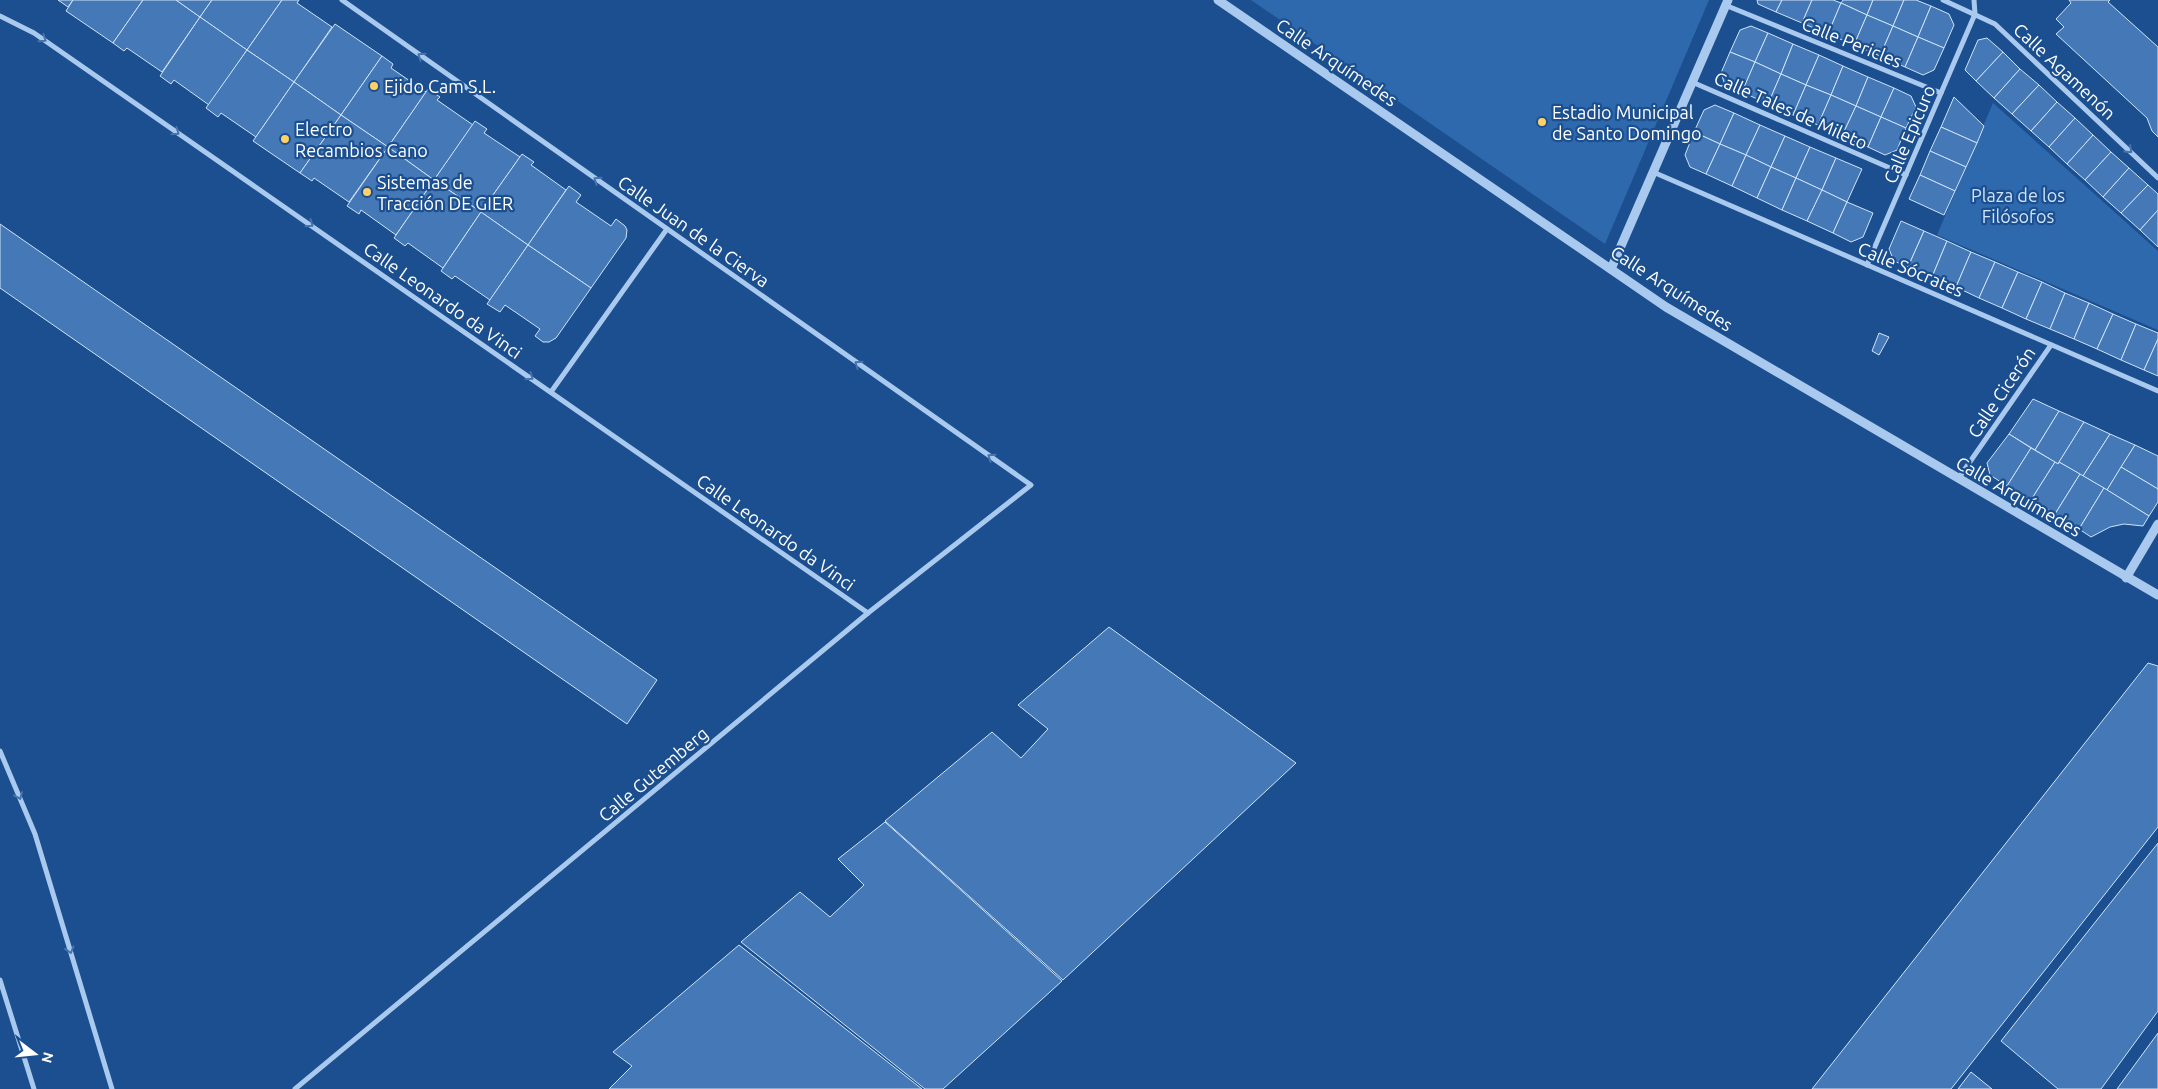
<svg xmlns="http://www.w3.org/2000/svg" width="2158" height="1089" font-family="Ubuntu,sans-serif">
	<style>
		.green { fill: #2e69ad }
		.building { fill: #4478b7; stroke: #cfe3fa }
		.lines { fill: none; stroke-linecap: round; stroke-linejoin: round }
		.minor { stroke: #a9c9ee; stroke-width: 5 }
		.tertiary { stroke: #a9c9ee; stroke-width: 9 }
		.oneway { stroke: #4674ac }
		.poi-dot { fill: #ffd166; stroke: #1b4f8f; stroke-width: 2 }
		.labels { text-anchor: middle; dominant-baseline: central; stroke-width: 4.5; stroke-linejoin: round; paint-order: stroke }
		.street-label { font-size: 18px; fill: #fff; stroke: #1b4f8f }
		.poi-label { font-size: 18px; fill: #fff; stroke: #1b4f8f; text-anchor: start }
		.park-label { font-size: 18px; fill: #cfe3fa; stroke: #1b4f8f }
	</style>
	<rect width="100%" height="100%" fill="#1b4f8f"/>
	<g class="green">
		<polygon points="1251,0 1709,0 1605,244"/>
		<polygon points="1993,103 2158,251 2158,330 1937,235"/>
	</g>
	<g class="building">
		<polygon points="58,0 73,0 68,7"/>
		<polygon points="73,0 143,0 113,43 66,11"/>
		<polygon points="143,0 176,0 200,17 162,72 127,48 124,51 113,43"/>
		<polygon points="176,0 212,0 200,17"/>
		<polygon points="212,0 282,0 247,50 200,17"/>
		<polygon points="282,0 299,0 297,3 332,27 294,82 247,50"/>
		<polygon points="1757,0 1782,0 1776,12 1758,4"/>
		<polygon points="1782,0 1812,0 1802,23 1776,12"/>
		<polygon points="1812,0 1833,0 1841,3 1828,34 1802,23"/>
		<polygon points="1843,0 1873,0 1867,15 1841,3"/>
		<polygon points="1873,0 1904,0 1893,26 1867,15"/>
		<polygon points="1904,0 1916,0 1931,6 1918,37 1893,26"/>
		<polygon points="2069,0 2110,0 2108,2 2158,47 2158,137 2152,131 2147,118 2056,34 2064,27 2056,19 2071,3"/>
		<polygon points="1841,3 1867,15 1854,45 1828,34"/>
		<polygon points="1931,6 1949,14 1954,25 1944,48 1918,37"/>
		<polygon points="1867,15 1893,26 1880,56 1854,45"/>
		<polygon points="200,17 247,50 209,105 174,80 171,84 160,76"/>
		<polygon points="335,24 382,56 341,115 294,82"/>
		<polygon points="1751,26 1768,33 1755,62 1730,52 1740,30"/>
		<polygon points="1893,26 1918,37 1905,67 1880,56"/>
		<polygon points="1768,33 1793,44 1781,74 1755,62"/>
		<polygon points="1918,37 1944,48 1934,70 1923,75 1905,67"/>
		<polygon points="1987,38 2003,52 1976,81 1965,70 1978,40"/>
		<polygon points="1793,44 1819,55 1806,85 1781,74"/>
		<polygon points="247,50 294,82 256,137 221,113 218,117 206,108"/>
		<polygon points="1730,52 1755,62 1742,92 1725,85 1721,73"/>
		<polygon points="2003,52 2020,69 1994,98 1976,81"/>
		<polygon points="1819,55 1843,66 1831,95 1806,85"/>
		<polygon points="382,56 393,64 391,68 426,92 388,147 341,115"/>
		<polygon points="1755,62 1781,74 1768,104 1742,92"/>
		<polygon points="1843,66 1868,77 1856,106 1831,95"/>
		<polygon points="2020,69 2039,85 2012,114 1994,98"/>
		<polygon points="1781,74 1806,85 1793,115 1768,104"/>
		<polygon points="1868,77 1894,88 1881,117 1856,106"/>
		<polygon points="294,82 341,115 300,173 253,141"/>
		<polygon points="1806,85 1831,95 1818,125 1793,115"/>
		<polygon points="2039,85 2057,102 2031,131 2012,114"/>
		<polygon points="1894,88 1911,96 1916,107 1906,128 1881,117"/>
		<polygon points="428,89 440,97 437,100 473,125 434,180 388,147"/>
		<polygon points="1831,95 1856,106 1842,136 1818,125"/>
		<polygon points="1954,97 1984,126 1977,143 1941,127"/>
		<polygon points="2057,102 2075,118 2049,147 2031,131"/>
		<polygon points="1715,105 1734,113 1720,144 1694,132 1704,110"/>
		<polygon points="1856,106 1881,117 1868,147 1842,136"/>
		<polygon points="1734,113 1760,125 1746,155 1720,144"/>
		<polygon points="341,115 388,147 349,202 314,178 312,181 300,173"/>
		<polygon points="1881,117 1906,128 1897,150 1885,155 1868,147"/>
		<polygon points="2075,118 2093,135 2067,164 2049,147"/>
		<polygon points="475,121 487,129 484,133 520,157 481,212 434,180"/>
		<polygon points="1760,125 1785,136 1771,167 1746,155"/>
		<polygon points="1941,127 1977,143 1966,167 1930,151"/>
		<polygon points="1694,132 1720,144 1706,174 1690,167 1685,155"/>
		<polygon points="2093,135 2111,152 2085,180 2067,164"/>
		<polygon points="1785,136 1810,147 1796,178 1771,167"/>
		<polygon points="1720,144 1746,155 1732,186 1706,174"/>
		<polygon points="388,147 434,180 396,235 361,210 359,214 347,206"/>
		<polygon points="1810,147 1836,158 1822,190 1796,178"/>
		<polygon points="1930,151 1966,167 1955,191 1920,175"/>
		<polygon points="2111,152 2129,168 2103,197 2085,180"/>
		<polygon points="522,154 534,162 531,165 566,190 528,245 481,212"/>
		<polygon points="1746,155 1771,167 1757,198 1732,186"/>
		<polygon points="1836,158 1862,169 1847,202 1822,190"/>
		<polygon points="1771,167 1796,178 1782,210 1757,198"/>
		<polygon points="2129,168 2148,185 2121,213 2103,197"/>
		<polygon points="1920,175 1955,191 1944,215 1909,199"/>
		<polygon points="1796,178 1822,190 1807,221 1782,210"/>
		<polygon points="434,180 481,212 443,268 408,243 405,246 394,238"/>
		<polygon points="2148,185 2158,194 2158,210 2140,230 2121,213"/>
		<polygon points="569,186 581,195 576,202 611,226 616,219 625,226 627,230 626,238 591,288 528,245"/>
		<polygon points="1822,190 1847,202 1833,233 1807,221"/>
		<polygon points="1847,202 1873,213 1863,237 1851,242 1833,233"/>
		<polygon points="2158,210 2158,247 2140,230"/>
		<polygon points="481,212 528,245 490,300 455,276 452,279 441,271"/>
		<polygon points="1901,221 1924,231 1908,267 1894,261 1889,249"/>
		<polygon points="0,224 657,680 627,724 0,288"/>
		<polygon points="1924,231 1947,241 1932,277 1908,267"/>
		<polygon points="1947,241 1971,252 1956,287 1932,277"/>
		<polygon points="528,245 591,288 556,338 549,342 543,342 535,336 540,329 505,305 500,312 487,304"/>
		<polygon points="1971,252 1995,262 1979,298 1956,287"/>
		<polygon points="1995,262 2018,272 2002,308 1979,298"/>
		<polygon points="2018,272 2042,282 2026,319 2002,308"/>
		<polygon points="2042,282 2065,293 2050,329 2026,319"/>
		<polygon points="2065,293 2089,303 2074,339 2050,329"/>
		<polygon points="2089,303 2113,314 2097,349 2074,339"/>
		<polygon points="2113,314 2136,324 2121,360 2097,349"/>
		<polygon points="2136,324 2158,333 2158,339 2144,370 2121,360"/>
		<polygon points="1879,333 1889,337 1879,355 1872,351"/>
		<polygon points="2158,339 2158,376 2144,370"/>
		<polygon points="2033,399 2059,411 2035,450 2009,434"/>
		<polygon points="2059,411 2084,422 2058,464 2035,450"/>
		<polygon points="2084,422 2110,434 2083,476 2059,462"/>
		<polygon points="2009,434 2031,448 2007,486 1990,475 1987,463"/>
		<polygon points="2110,434 2135,445 2107,490 2083,476"/>
		<polygon points="2135,445 2158,456 2158,489 2121,467"/>
		<polygon points="2031,448 2055,462 2031,500 2007,486"/>
		<polygon points="2055,462 2058,464 2059,462 2080,474 2055,514 2031,500"/>
		<polygon points="2121,467 2158,489 2158,502 2149,516 2107,490"/>
		<polygon points="2080,474 2104,488 2079,529 2055,514"/>
		<polygon points="2104,488 2149,516 2143,526 2124,524 2110,527 2091,537 2079,529"/>
		<polygon points="1109,627 1296,763 1063,980 885,821 992,732 1021,758 1048,729 1018,705"/>
		<polygon points="2148,663 2158,666 2158,827 1951,1089 1812,1089"/>
		<polygon points="885,822 1062,981 943,1089 925,1089 741,942 800,892 830,917 864,885 838,859"/>
		<polygon points="2158,843 2158,1011 2101,1089 2058,1089 2001,1041"/>
		<polygon points="739,945 922,1089 609,1089 632,1066 613,1052"/>
		<polygon points="2158,1033 2158,1089 2117,1089"/>
		<polygon points="1971,1072 1992,1089 1958,1089"/>
	</g>
	<g class="lines">
		<g class="minor">
			<polyline points="1943,0 1995,24 2158,178"/>
			<polyline points="1725,5 1941,93"/>
			<polyline points="0,16 34,33 868,613"/>
			<polyline points="1692,82 1906,175"/>
			<polyline points="1653,172 2158,391"/>
			<polyline points="1867,265 1975,14 1974,0"/>
			<polyline points="551,392 667,229"/>
			<polyline points="1958,479 2051,345"/>
			<polyline points="0,751 35,834 112,1089"/>
			<polyline points="0,980 34,1089"/>
			<polyline points="295,1089 868,613 1031,485 342,0"/>
		</g>
		<g class="tertiary">
			<polyline points="1218,0 1666,307 2158,595"/>
			<polyline points="1611,269 1728,0"/>
			<polyline points="2126,578 2158,524"/>
		</g>
	</g>
	<defs><path id="oneway-chevron" d="M-2-3.5L2.5 0L-2 3.5" fill="none" stroke-width="1.6" stroke-linecap="round" stroke-linejoin="round" transform="scale(1.25)"/></defs>
	<g class="oneway">
		<use href="#oneway-chevron" transform="translate(43 39) rotate(35)"/>
		<use href="#oneway-chevron" transform="translate(421 56) rotate(-145)"/>
		<use href="#oneway-chevron" transform="translate(176 132) rotate(35)"/>
		<use href="#oneway-chevron" transform="translate(2129 150) rotate(43)"/>
		<use href="#oneway-chevron" transform="translate(597 180) rotate(-145)"/>
		<use href="#oneway-chevron" transform="translate(310 224) rotate(35)"/>
		<use href="#oneway-chevron" transform="translate(858 364) rotate(-145)"/>
		<use href="#oneway-chevron" transform="translate(530 377) rotate(35)"/>
		<use href="#oneway-chevron" transform="translate(991 457) rotate(-145)"/>
		<use href="#oneway-chevron" transform="translate(19 796) rotate(67)"/>
		<use href="#oneway-chevron" transform="translate(70 950) rotate(73)"/>
	</g>
	<g class="poi-dot">
		<circle cx="374" cy="86" r="5"/>
		<circle cx="1542" cy="122" r="5"/>
		<circle cx="285" cy="139" r="5"/>
		<circle cx="367" cy="192" r="5"/>
	</g>
	<g class="labels">
		<g class="street-label">
			<text transform="translate(1852 42) rotate(22)">Calle Pericles</text>
			<text transform="translate(1337 62) rotate(34)">Calle Arquímedes</text>
			<text transform="translate(2065 71) rotate(43)">Calle Agamenón</text>
			<text transform="translate(1791 110) rotate(24)">Calle Tales de Mileto</text>
			<text transform="translate(1909 134) rotate(-67)">Calle Epicuro</text>
			<text transform="translate(694 231) rotate(35)">Calle Juan de la Cierva</text>
			<text transform="translate(1911 269) rotate(23)">Calle Sócrates</text>
			<text transform="translate(1672 288) rotate(33)">Calle Arquímedes</text>
			<text transform="translate(443 300) rotate(35)">Calle Leonardo da Vinci</text>
			<text transform="translate(2001 392) rotate(-56)">Calle Cicerón</text>
			<text transform="translate(2019 496) rotate(30)">Calle Arquímedes</text>
			<text transform="translate(776 532) rotate(35)">Calle Leonardo da Vinci</text>
			<text transform="translate(653 774) rotate(-40)">Calle Gutemberg</text>
		</g>
		<g class="poi-label">
			<text x="384" y="86">Ejido Cam S.L.</text>
			<text x="1552" y="112">Estadio Municipal<tspan x="1552" dy="21">de Santo Domingo</tspan></text>
			<text x="295" y="129">Electro<tspan x="295" dy="21">Recambios Cano</tspan></text>
			<text x="377" y="182">Sistemas de<tspan x="377" dy="21">Tracción DE GIER</tspan></text>
		</g>
		<g class="park-label">
			<text x="2018" y="195">Plaza de los<tspan x="2018" dy="21">Filósofos</tspan></text>
		</g>
	</g>
	<g transform="translate(35 1054) rotate(106)" stroke="#1b4f8f" stroke-width="4" paint-order="stroke">
	<path d="M0-4L9 19L0 12L-9 19Z" fill="#ffffff"/>
	<text y="-8" font-size="14" font-weight="bold" text-anchor="middle" fill="#ffffff">N</text>
	</g>
</svg>
